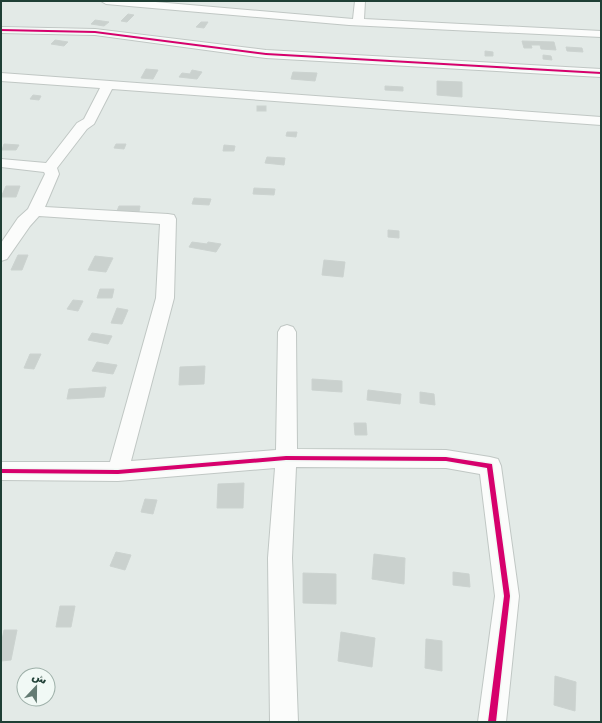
<svg xmlns="http://www.w3.org/2000/svg" width="602" height="723" font-family="'DejaVu Sans','Noto Sans Arabic',sans-serif">
	<style>
		.building { fill: #cad1ce; stroke: #ccd3d0 }
		.lines { fill: none; stroke-linecap: round; stroke-linejoin: round }
		.minor-casing { stroke: #c0c7c4; stroke-width: 2 }
		.minor { fill: #fbfcfb; fill-rule: evenodd }
		.cycleway-casing { stroke: #f1f9f5; stroke-width: 3 }
		.cycleway { fill: #d6006c; fill-rule: evenodd }
	</style>
	<rect width="100%" height="100%" fill="#e3eae7"/>
	<g class="building">
		<polygon points="128,14 134,15 127,22 121,21"/>
		<polygon points="95,20 109,22 104,26 91,24"/>
		<polygon points="201,22 208,22 204,28 196,27"/>
		<polygon points="55,40 68,42 64,46 51,44"/>
		<polygon points="522,41 554,42 556,50 541,49 540,45 531,45 532,48 524,48"/>
		<polygon points="566,47 582,48 583,52 567,51"/>
		<polygon points="485,51 493,52 493,56 485,56"/>
		<polygon points="543,55 551,56 552,60 543,59"/>
		<polygon points="146,69 158,70 153,79 141,78"/>
		<polygon points="192,70 202,72 197,79 179,77 182,73 190,74"/>
		<polygon points="293,72 317,73 315,81 291,79"/>
		<polygon points="437,81 462,82 462,97 437,95"/>
		<polygon points="385,86 403,87 403,91 385,90"/>
		<polygon points="33,95 41,96 39,100 30,99"/>
		<rect x="257" y="106" width="9" height="5"/>
		<polygon points="287,132 297,132 296,137 286,136"/>
		<polygon points="4,144 19,145 16,150 2,150"/>
		<polygon points="116,144 126,144 124,149 114,148"/>
		<polygon points="224,145 235,146 234,151 223,151"/>
		<polygon points="267,157 285,158 284,165 265,163"/>
		<polygon points="6,186 20,186 16,197 1,197"/>
		<polygon points="254,188 275,189 274,195 253,194"/>
		<polygon points="194,198 211,199 209,205 192,204"/>
		<polygon points="119,206 140,206 139,212 117,211"/>
		<polygon points="388,230 399,231 399,238 388,237"/>
		<polygon points="192,242 207,244 208,242 221,244 216,252 189,247"/>
		<polygon points="18,255 28,255 22,270 11,270"/>
		<polygon points="95,256 113,258 106,272 88,270"/>
		<polygon points="324,260 345,262 343,277 322,275"/>
		<polygon points="100,289 114,289 112,298 97,298"/>
		<polygon points="73,300 83,301 78,311 67,309"/>
		<polygon points="117,308 128,310 122,324 111,323"/>
		<polygon points="92,333 112,336 108,344 88,340"/>
		<polygon points="30,354 41,354 34,369 24,368"/>
		<polygon points="97,362 117,365 113,374 92,371"/>
		<polygon points="205,366 204,384 179,385 180,367"/>
		<polygon points="312,379 342,381 342,392 312,390"/>
		<polygon points="106,387 104,397 67,399 69,389"/>
		<polygon points="368,390 401,394 400,404 367,400"/>
		<polygon points="420,392 434,394 435,405 420,403"/>
		<polygon points="354,423 366,423 367,435 355,435"/>
		<polygon points="244,483 243,508 217,508 218,484"/>
		<polygon points="145,499 157,500 153,514 141,512"/>
		<polygon points="116,552 131,555 125,570 110,566"/>
		<polygon points="374,554 405,558 404,584 372,579"/>
		<polygon points="453,572 469,574 470,587 453,585"/>
		<polygon points="303,573 336,574 336,604 303,603"/>
		<polygon points="60,606 75,606 71,627 56,627"/>
		<polygon points="4,630 17,630 11,660 1,661 1,645"/>
		<polygon points="341,632 375,638 372,667 338,661"/>
		<polygon points="426,639 442,641 442,671 425,668"/>
		<polygon points="555,676 576,682 575,711 554,705"/>
	</g>
	<g class="lines">
		<g class="minor-casing">
			<g id="minor">
				<polygon points="101,1 144,1 353,19 355,1 365,1 364,19 601,31 601,37 349,25 106,4"/>
				<polygon points="1,27 95,29 266,50 601,69 601,77 266,58 95,35 1,33"/>
				<polygon points="1,73 601,117 601,125 112,89 94,124 87,129 57,168 59,174 45,207 168,214 174,215 176,219 174,298 131,461 276,450 278,332 281,327 287,325 293,327 296,332 297,449 446,450 490,457 498,459 501,466 519,596 506,722 478,722 495,596 480,474 446,468 296,467 292,558 298,722 270,722 268,558 275,468 118,481 1,480 1,462 110,462 156,298 160,224 39,216 30,226 7,259 1,261 1,243 18,218 28,209 45,174 44,172 1,167 1,159 46,163 77,123 84,119 100,88 1,81"/>
			</g>
		</g>
		<use href="#minor" class="minor"/>
		<g class="cycleway-casing">
			<g id="cycleway">
				<polygon points="1,29 95,31 266,53 601,72 601,74 266,55 95,33 1,31"/>
				<polygon points="286,456 446,457 492,464 510,596 496,722 488,722 504,596 487,468 446,461 286,460 118,474 1,473 1,469 118,470"/>
			</g>
		</g>
		<use href="#cycleway" class="cycleway"/>
	</g>
	<rect width="602" height="723" fill="none" stroke="#1f3f35" stroke-width="4"/>
	<g transform="translate(36 687) rotate(22)"><circle r="19" fill="#f1f9f5" stroke="#9dafa8"/>
	<path d="M0-3L7 15L0 10L-7 15Z" fill="#647b73"/>
	<text y="-6" font-size="11" font-weight="bold" text-anchor="middle" fill="#1f3f35">ش</text>
	</g>
</svg>
